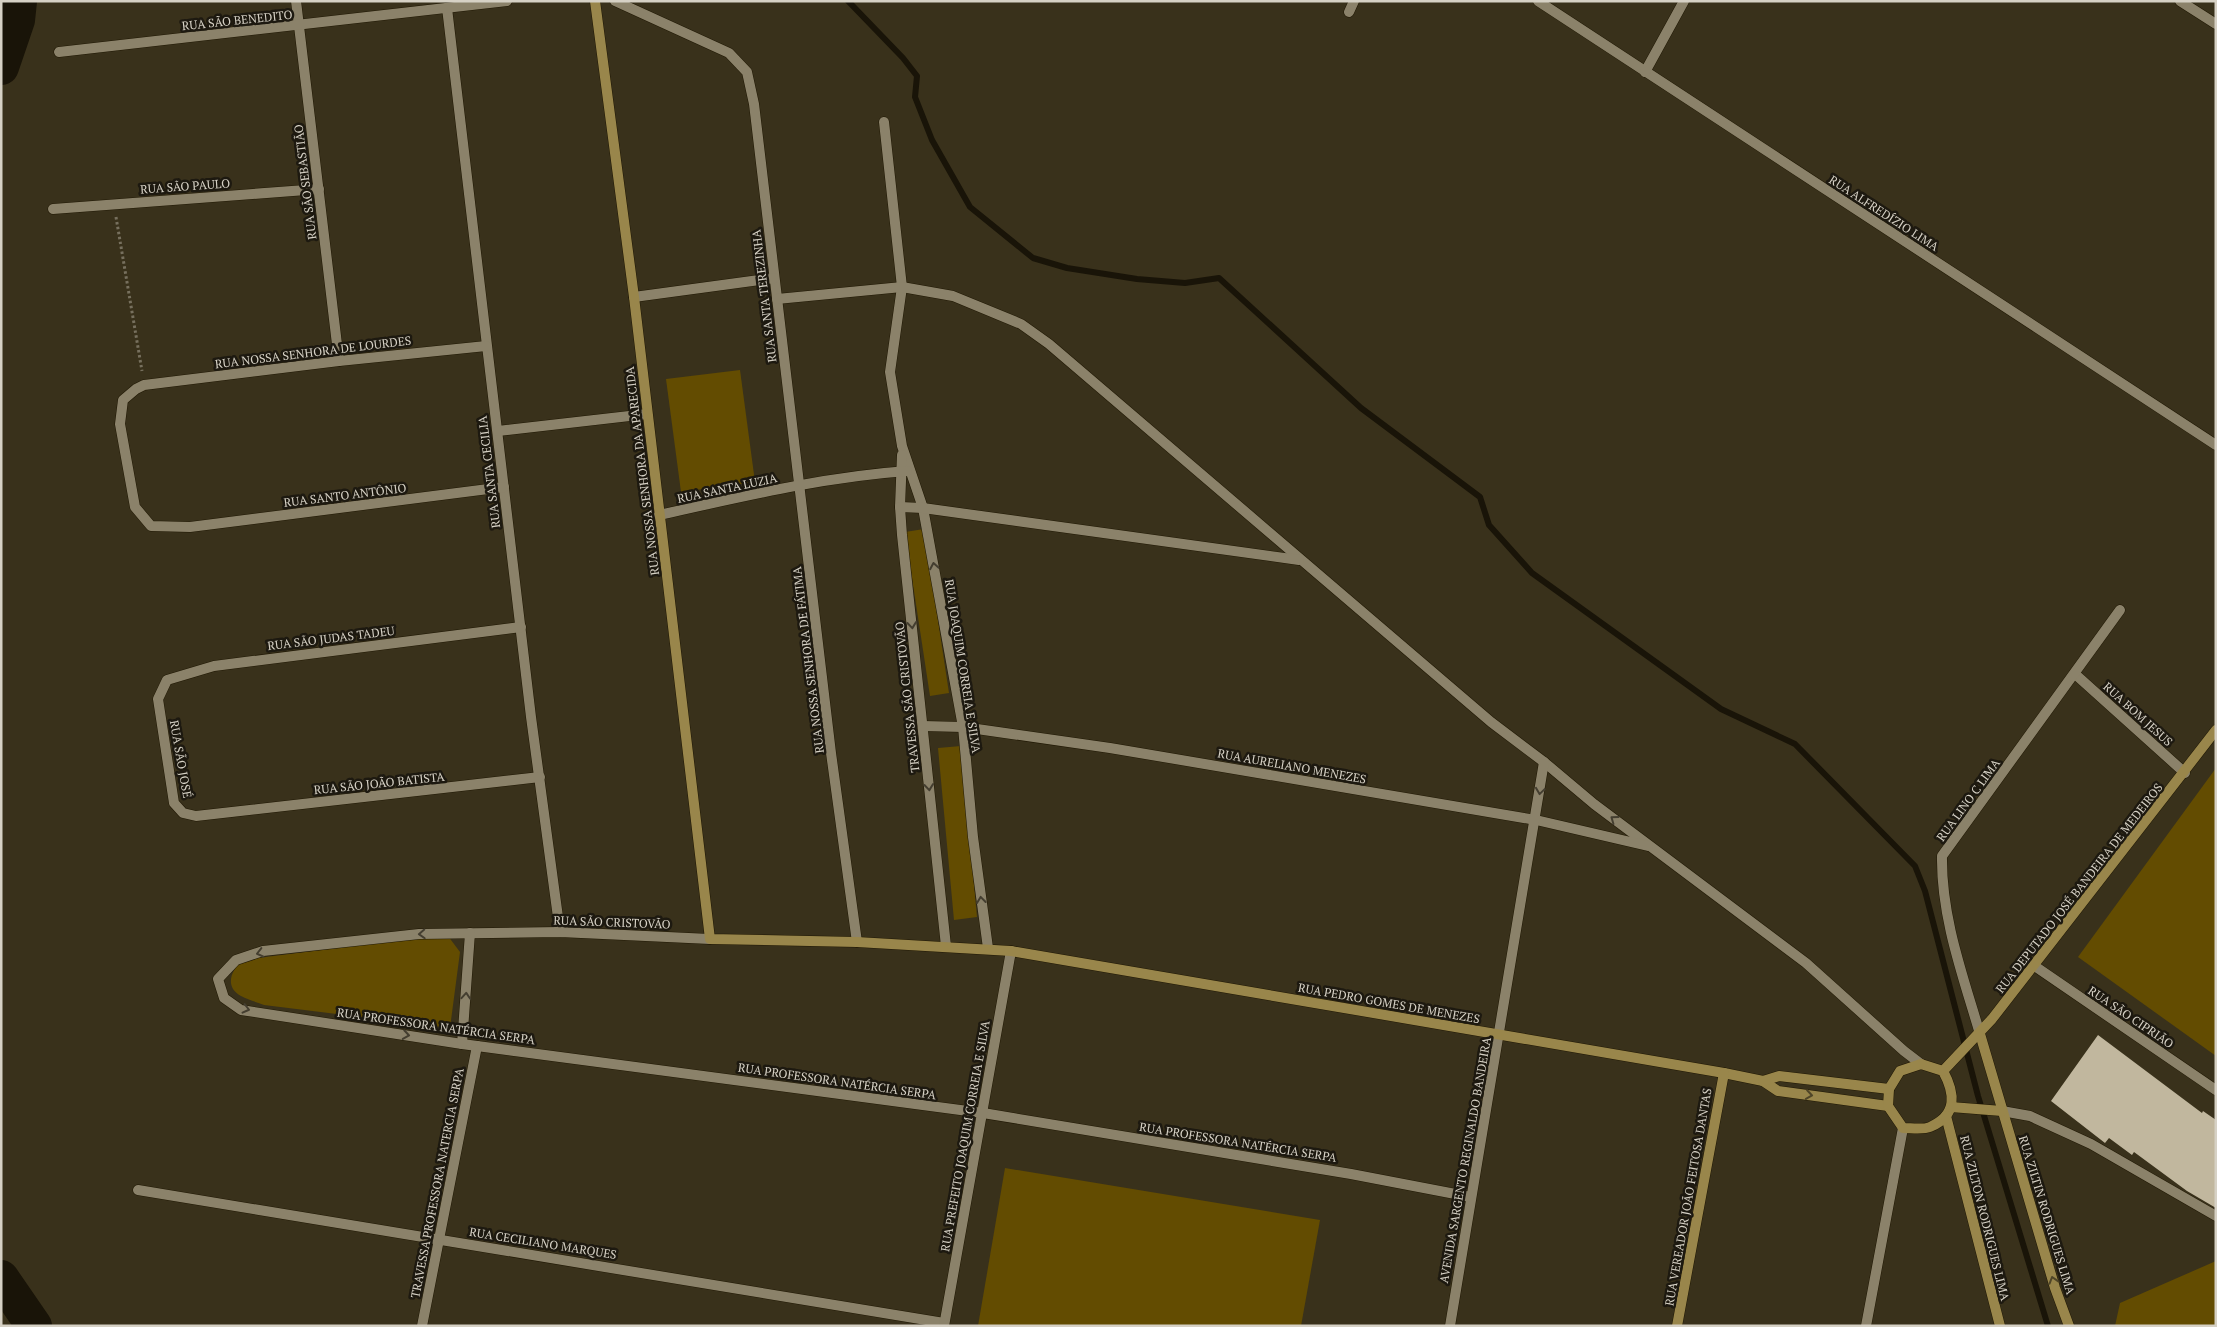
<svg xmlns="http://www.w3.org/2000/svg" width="2217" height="1327" font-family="'PT Serif',serif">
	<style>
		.green { fill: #634c01 }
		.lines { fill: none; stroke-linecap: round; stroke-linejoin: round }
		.stream { stroke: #191408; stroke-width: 6 }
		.river { stroke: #191408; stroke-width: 36 }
		.building { fill: #c1b79e }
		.street-casing { stroke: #201804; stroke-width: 11 }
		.secondary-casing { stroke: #201804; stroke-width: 11 }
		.path { stroke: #77705e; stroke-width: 3; stroke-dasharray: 2.5 2.5; stroke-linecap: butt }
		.street { stroke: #8b826a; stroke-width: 10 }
		.secondary { stroke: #99864b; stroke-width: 10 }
		.oneway { stroke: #443e30 }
		.oneway2 { stroke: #4f4528 }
		.labels { text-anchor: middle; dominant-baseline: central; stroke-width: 5; stroke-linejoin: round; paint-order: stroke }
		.street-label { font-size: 12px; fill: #d6d1c5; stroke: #1d1910 }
	</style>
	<rect width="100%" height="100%" fill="#39311b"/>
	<g class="green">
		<polygon points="740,370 755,482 681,492 666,379"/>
		<polygon points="924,529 949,693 930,696 905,532"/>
		<polygon points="961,746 977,917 954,920 938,748"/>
		<polygon points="2216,768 2216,1056 2078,957"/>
		<path d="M441,935L448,936L460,952L450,1028L264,1005C257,1002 248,1000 241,996C224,987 231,970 243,960Z"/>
		<polygon points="1005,1168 1320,1220 1301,1326 978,1326"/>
		<polygon points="2216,1261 2216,1326 2115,1326 2120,1303"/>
	</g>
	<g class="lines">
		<polyline class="stream" points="848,1 903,58 917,76 915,97 932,140 970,207 1033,258 1067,268 1137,279 1185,283 1219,278 1361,408 1480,497 1489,525 1532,573 1721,709 1795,744 1915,866 1925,891 1978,1096 2048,1326"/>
		<g class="river">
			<polyline points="1,67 17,20 19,1"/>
			<polyline points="1,1278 34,1326"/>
		</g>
	</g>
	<polygon class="building" points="2098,1035 2202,1113 2203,1111 2216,1120 2216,1208 2187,1191 2134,1152 2132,1155 2109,1138 2105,1143 2051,1101"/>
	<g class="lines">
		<g class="street-casing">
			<g id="street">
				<polyline points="296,1 339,361"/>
				<polyline points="615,1 729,53 747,72 754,104 831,753 857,942"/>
				<polyline points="1538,1 2216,445"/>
				<polyline points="2180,1 2216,24"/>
				<polyline points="447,8 531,717 560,932"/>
				<polyline points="1349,12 1354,1"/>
				<polyline points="59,52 507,1"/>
				<polyline points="1645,72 1684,1"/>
				<polyline points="884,122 902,287 890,372 902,446 923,508 963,727 973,837 988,948"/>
				<polyline points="53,209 319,189"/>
				<polyline points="634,297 774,278"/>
				<polyline points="777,299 902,287 953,296 1021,324 1049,344 1491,722 1544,762 1594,804 1806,963 1904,1051 1921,1064"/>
				<polyline points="486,346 339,361 144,385 136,389 123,400 120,424 135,507 151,526 190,527 504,487"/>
				<polyline points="498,431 647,414"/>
				<polyline points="902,455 900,507 902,535 946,946"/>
				<polyline points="900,507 923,508 1299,560"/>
				<path d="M659,515C741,497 823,477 907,471"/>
				<polyline points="521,627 214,666 167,680 158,699 174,803 183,813 196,816 540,777"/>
				<polyline points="2075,674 2185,773"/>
				<polyline points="923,726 963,727 1110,748 1536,820 1648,846"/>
				<polyline points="710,939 560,932 419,934 263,951 236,960 218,979 224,998 241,1010 462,1044 983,1113 1351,1174 1471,1197"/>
				<polyline points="2033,965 2216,1090"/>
				<path d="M1980,1034C1963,976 1941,917 1942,856L2120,610"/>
				<polyline points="462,1044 470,933"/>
				<polyline points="2002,1111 2030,1116 2091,1144 2216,1216"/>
				<polyline points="138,1190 944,1323"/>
				<polyline points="422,1326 477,1046"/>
				<polyline points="944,1326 1011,951"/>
				<polyline points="1450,1326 1544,762"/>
				<polyline points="1866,1326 1903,1128"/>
			</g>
		</g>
		<g class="secondary-casing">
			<g id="secondary">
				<polyline points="595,1 634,297 710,939 857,942 1011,951 1724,1073 1763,1081 1778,1091 1888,1106"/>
				<polyline points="1980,1034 2055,1288 2069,1326"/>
				<path d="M1921,1064L1943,1071C1955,1093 1958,1115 1930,1127C1923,1130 1911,1128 1903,1128L1888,1106L1889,1089L1900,1071Z"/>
				<polyline points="1943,1071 1992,1019 2216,730"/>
				<polyline points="1763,1081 1779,1076 1889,1089"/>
				<polyline points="1951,1107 2002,1111"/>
				<polyline points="1946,1116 2000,1326"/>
				<polyline points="1677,1326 1724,1073"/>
			</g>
		</g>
		<polyline class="path" points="116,217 142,371"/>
		<use href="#street" class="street"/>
		<use href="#secondary" class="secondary"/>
	</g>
	<defs><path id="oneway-chevron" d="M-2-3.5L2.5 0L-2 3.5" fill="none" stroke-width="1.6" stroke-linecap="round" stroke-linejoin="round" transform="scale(1.25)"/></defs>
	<g class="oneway">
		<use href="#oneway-chevron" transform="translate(934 566) rotate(-100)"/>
		<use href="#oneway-chevron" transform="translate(912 625) rotate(84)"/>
		<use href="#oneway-chevron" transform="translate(929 787) rotate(84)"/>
		<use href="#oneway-chevron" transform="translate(1540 791) rotate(98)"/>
		<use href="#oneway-chevron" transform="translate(1614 819) rotate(-144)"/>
		<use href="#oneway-chevron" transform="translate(981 900) rotate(-97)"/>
		<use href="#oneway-chevron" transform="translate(422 934) rotate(177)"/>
		<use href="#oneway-chevron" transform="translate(260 953) rotate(166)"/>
		<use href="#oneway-chevron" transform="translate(466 996) rotate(-86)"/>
		<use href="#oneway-chevron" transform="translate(246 1009) rotate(14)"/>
		<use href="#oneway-chevron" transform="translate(406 1035) rotate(9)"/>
	</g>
	<g class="oneway2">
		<use href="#oneway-chevron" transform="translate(1809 1095) rotate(8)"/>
		<use href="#oneway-chevron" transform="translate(2053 1280) rotate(-107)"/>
	</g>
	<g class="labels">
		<g class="street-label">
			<text transform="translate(237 20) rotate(-6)">RUA SÃO BENEDITO</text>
			<text transform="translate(305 182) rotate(-97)">RUA SÃO SEBASTIÃO</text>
			<text transform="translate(185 186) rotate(-4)">RUA SÃO PAULO</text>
			<text transform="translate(1884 213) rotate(33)">RUA ALFREDÍZIO LIMA</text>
			<text transform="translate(764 296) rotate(-97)">RUA SANTA TEREZINHA</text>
			<text transform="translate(313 352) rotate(-7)">RUA NOSSA SENHORA DE LOURDES</text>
			<text transform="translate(642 471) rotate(-97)">RUA NOSSA SENHORA DA APARECIDA</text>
			<text transform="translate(489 472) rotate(-97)">RUA SANTA CECILIA</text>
			<text transform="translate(727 488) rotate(-12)">RUA SANTA LUZIA</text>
			<text transform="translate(345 495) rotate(-7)">RUA SANTO ANTÔNIO</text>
			<text transform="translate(331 638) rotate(-7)">RUA SÃO JUDAS TADEU</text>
			<text transform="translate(808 660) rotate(-97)">RUA NOSSA SENHORA DE FÁTIMA</text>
			<text transform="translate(963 666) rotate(81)">RUA JOAQUIM CORREIA E SILVA</text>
			<text transform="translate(907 697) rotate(-96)">TRAVESSA SÃO CRISTOVÃO</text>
			<text transform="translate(2138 714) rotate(42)">RUA BOM JESUS</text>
			<text transform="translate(181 759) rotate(80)">RUA SÃO JOSÉ</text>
			<text transform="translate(1292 766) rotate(10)">RUA AURELIANO MENEZES</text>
			<text transform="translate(379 783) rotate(-6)">RUA SÃO JOÃO BATISTA</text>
			<text transform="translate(1968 800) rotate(-54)">RUA LINO C LIMA</text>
			<text transform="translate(2079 888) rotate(-52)">RUA DEPUTADO JOSÉ BANDEIRA DE MEDEIROS</text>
			<text transform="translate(612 922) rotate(2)">RUA SÃO CRISTOVÃO</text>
			<text transform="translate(1389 1003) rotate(10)">RUA PEDRO GOMES DE MENEZES</text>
			<text transform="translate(2131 1017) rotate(34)">RUA SÃO CIPRIÃO</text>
			<text transform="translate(436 1026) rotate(8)">RUA PROFESSORA NATÉRCIA SERPA</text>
			<text transform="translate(837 1081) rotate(8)">RUA PROFESSORA NATÉRCIA SERPA</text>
			<text transform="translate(965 1136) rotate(-80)">RUA PREFEITO JOAQUIM CORREIA E SILVA</text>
			<text transform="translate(1238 1142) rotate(9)">RUA PROFESSORA NATÉRCIA SERPA</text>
			<text transform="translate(1465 1160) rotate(-80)">AVENIDA SARGENTO REGINALDO BANDEIRA</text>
			<text transform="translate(437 1183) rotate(-79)">TRAVESSA PROFESSORA NATERCIA SERPA</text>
			<text transform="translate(1688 1197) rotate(-80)">RUA VEREADOR JOÃO FEITOSA DANTAS</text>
			<text transform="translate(2047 1215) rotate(73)">RUA ZILTIN RODRIGUES LIMA</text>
			<text transform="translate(1985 1218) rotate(76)">RUA ZILTON RODRIGUES LIMA</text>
			<text transform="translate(543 1243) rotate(9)">RUA CECILIANO MARQUES</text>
		</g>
	</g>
	<rect width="2217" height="1327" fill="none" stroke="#d6d1c5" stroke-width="5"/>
</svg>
